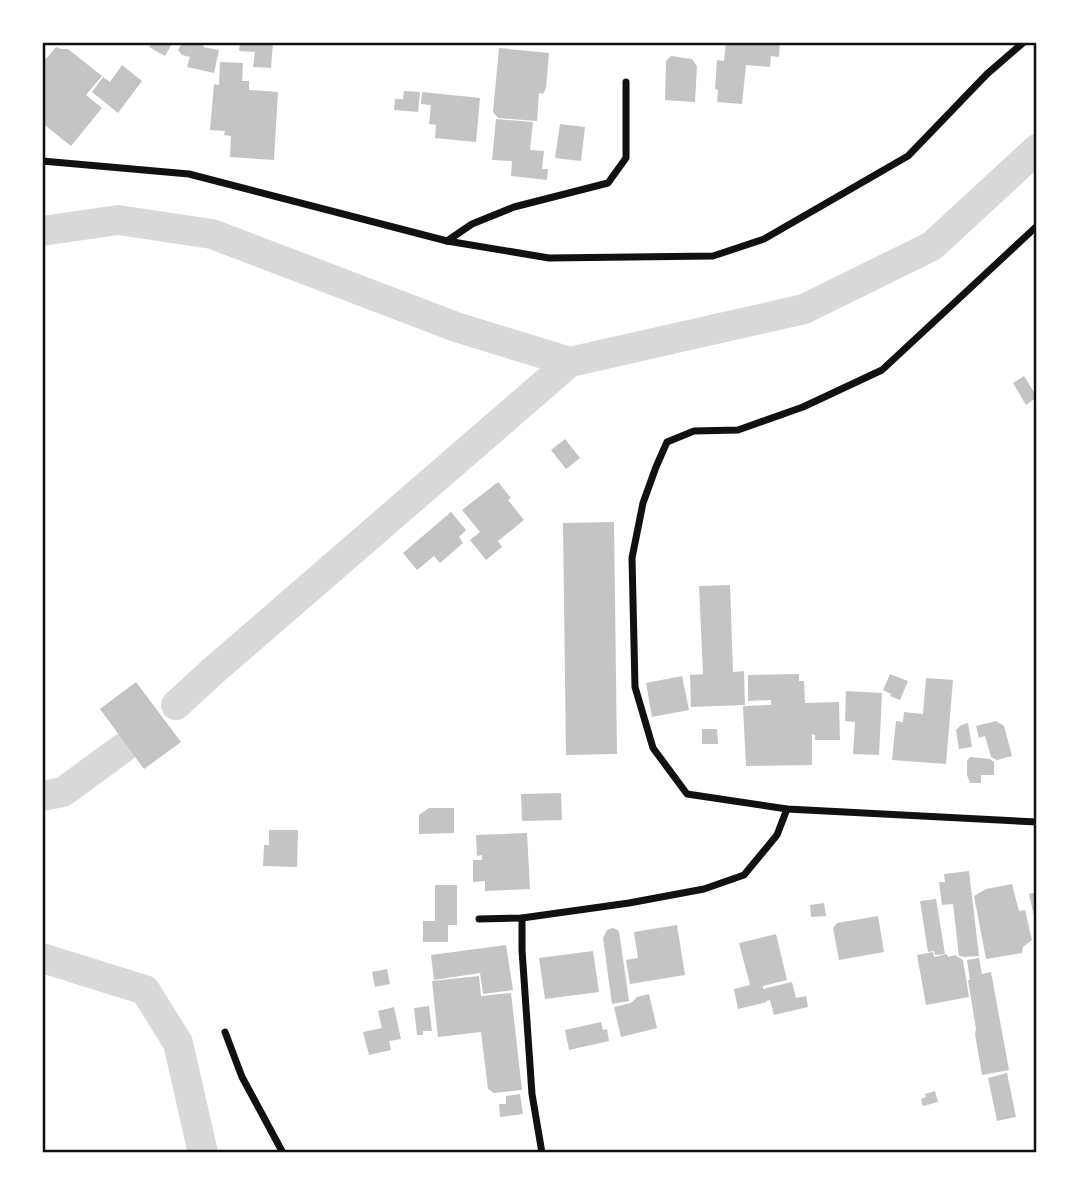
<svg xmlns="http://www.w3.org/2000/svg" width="1079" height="1195" font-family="Lato,sans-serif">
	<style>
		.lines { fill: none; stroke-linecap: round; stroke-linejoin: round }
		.canal { stroke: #d9d9d9; stroke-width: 30 }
		.building { fill: #c4c4c4 }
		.minor { stroke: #111; stroke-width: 7 }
		.neatline { fill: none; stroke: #111; stroke-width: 2.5 }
	</style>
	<rect width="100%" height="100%" fill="#fff"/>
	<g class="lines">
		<g class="canal">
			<polyline points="42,231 118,220 212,234 456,327 570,362"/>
			<polyline points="176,705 213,671 570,362 804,309 932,246 1037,149"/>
			<polyline points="42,796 63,792 123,748"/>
			<polyline points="42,958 145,990 178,1043 203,1153"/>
		</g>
	</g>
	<g class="building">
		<polygon points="152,42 173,42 165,56 149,47"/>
		<polygon points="183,42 197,42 204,44 203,47 219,50 214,73 187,67 190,57 182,55 178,50"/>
		<polygon points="240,42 273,42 271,68 253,67 255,52 239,51"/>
		<polygon points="726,42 780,42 779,57 771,56 770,67 746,65 742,104 717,102 718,90 715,89 717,60 724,61"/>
		<polygon points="56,47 61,49 68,49 102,76 86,95 102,108 71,146 42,123 42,55 46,59"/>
		<polygon points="499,48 549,53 546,88 543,94 539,93 537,121 498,118 493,112"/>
		<polygon points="671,56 692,59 697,66 695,102 665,100 666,61"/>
		<polygon points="220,62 243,63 242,81 249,81 249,90 278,92 274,160 230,157 231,136 224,135 225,131 210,130 214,84 219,85"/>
		<polygon points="122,65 142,81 118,113 92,92 103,77 110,82"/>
		<polygon points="404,91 420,92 418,112 394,110 395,99 403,99"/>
		<polygon points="422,92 480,98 476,142 435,138 436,125 429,124 431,105 421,104"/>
		<polygon points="496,119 533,122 530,150 544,151 542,169 548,169 547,180 511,176 512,161 492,160"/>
		<polygon points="560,124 585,127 581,161 555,158"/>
		<polygon points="1024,376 1037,397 1026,405 1013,383"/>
		<polygon points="565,439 580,458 566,469 551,450"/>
		<polygon points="498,482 511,498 508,500 524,520 498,541 502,547 486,560 470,540 480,532 462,510"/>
		<polygon points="451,512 466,530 459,537 463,543 440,563 434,556 417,570 403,553"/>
		<polygon points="614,522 617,754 566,755 563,523"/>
		<polygon points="730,585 733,672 744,671 745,705 691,707 690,675 703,674 699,586"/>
		<polygon points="799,674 799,681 804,681 805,703 839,702 840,740 815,740 815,735 812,734 812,765 746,766 743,706 771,705 771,700 748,701 748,675"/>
		<polygon points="890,674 908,681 900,700 890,696 891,694 883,690"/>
		<polygon points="682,676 689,710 652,717 646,683"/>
		<polygon points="926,678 953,680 946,764 892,760 896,721 903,722 904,712 923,714"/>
		<polygon points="136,682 181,742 144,769 100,709"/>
		<polygon points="846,691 882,693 879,755 853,754 855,722 845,721"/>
		<polygon points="996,721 1004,726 1012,756 997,760 991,757 985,736 979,738 976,726"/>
		<polygon points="968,723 972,747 959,749 956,730 961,725"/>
		<polygon points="702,729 717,729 718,744 702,744"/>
		<polygon points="970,757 990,759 994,762 994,775 981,775 981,783 970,783 967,775 967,761"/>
		<polygon points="561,793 562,820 522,821 521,794"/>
		<polygon points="429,808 454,808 454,833 419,834 419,815"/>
		<polygon points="269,830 298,830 297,867 263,866 264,845 269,845"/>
		<polygon points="527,833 530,889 485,891 485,881 473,882 473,860 482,860 482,855 477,856 476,835"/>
		<polygon points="969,871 979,956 965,957 959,956 953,904 942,905 939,882 945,882 944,874"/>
		<polygon points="1012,884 1019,911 1025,910 1032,940 1023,947 1022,953 986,959 974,896 986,889"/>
		<polygon points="435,885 457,885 457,925 448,925 448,942 423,942 423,921 435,921"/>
		<polygon points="1037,892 1037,925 1036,925 1029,894"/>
		<polygon points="936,899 945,954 935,955 934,951 928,952 920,901"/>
		<polygon points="824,903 826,916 811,917 810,905"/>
		<polygon points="878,916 884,952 839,960 833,928 837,923"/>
		<polygon points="677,925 685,975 630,984 626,960 638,958 634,932"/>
		<polygon points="613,928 619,931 629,1001 612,1004 603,938 607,930"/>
		<polygon points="776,934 787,980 763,986 763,989 792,982 796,998 806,996 808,1007 774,1015 770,1000 766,1001 767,1002 738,1009 734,989 750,985 739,943"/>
		<polygon points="506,945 513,990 483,994 480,973 434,980 431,955"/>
		<polygon points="593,951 599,992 545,999 539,958"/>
		<polygon points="933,952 934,957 947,954 948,957 955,955 963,960 969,997 926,1005 917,955"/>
		<polygon points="979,958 982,974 991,972 1009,1070 982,1075 975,1034 976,1029 968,980 970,980 967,960"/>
		<polygon points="387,969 390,984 375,987 372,972"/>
		<polygon points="479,976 481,996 511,993 522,1090 494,1093 488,1089 481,1032 438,1037 432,981"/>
		<polygon points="649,994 657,1028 621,1037 614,1007 631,1003 637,997"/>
		<polygon points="429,1006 432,1031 423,1031 423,1035 417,1035 414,1008"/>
		<polygon points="394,1007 401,1039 389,1041 391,1050 369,1055 363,1032 382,1028 378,1011"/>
		<polygon points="601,1022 603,1030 607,1029 609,1041 569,1050 565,1030"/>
		<polygon points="1007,1073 1016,1117 997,1121 988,1078"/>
		<polygon points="935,1091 938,1102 923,1106 921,1099 926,1097 925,1094"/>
		<polygon points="520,1094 523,1114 500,1117 499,1104 506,1104 506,1096"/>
	</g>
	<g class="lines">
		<g class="minor">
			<polyline points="42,161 189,174 447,241 549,258 713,256 764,239 908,156 987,74 1024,42"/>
			<polyline points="1037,226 882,370 803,407 738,430 694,431 667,442 656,467 643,503 632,558 635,687 653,748 687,794 787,809 1037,822"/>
			<polyline points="447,241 472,224 514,207 608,183 626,158 626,82"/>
			<polyline points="522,918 522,950 532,1094 542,1153"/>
			<polyline points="479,919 522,918 629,903 704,889 744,875 777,835 787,809"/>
			<polyline points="225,1032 242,1077 283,1153"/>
		</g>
	</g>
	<rect width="1079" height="1195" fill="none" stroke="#ffffff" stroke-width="88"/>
	<rect x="44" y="44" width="991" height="1107" class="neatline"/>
</svg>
